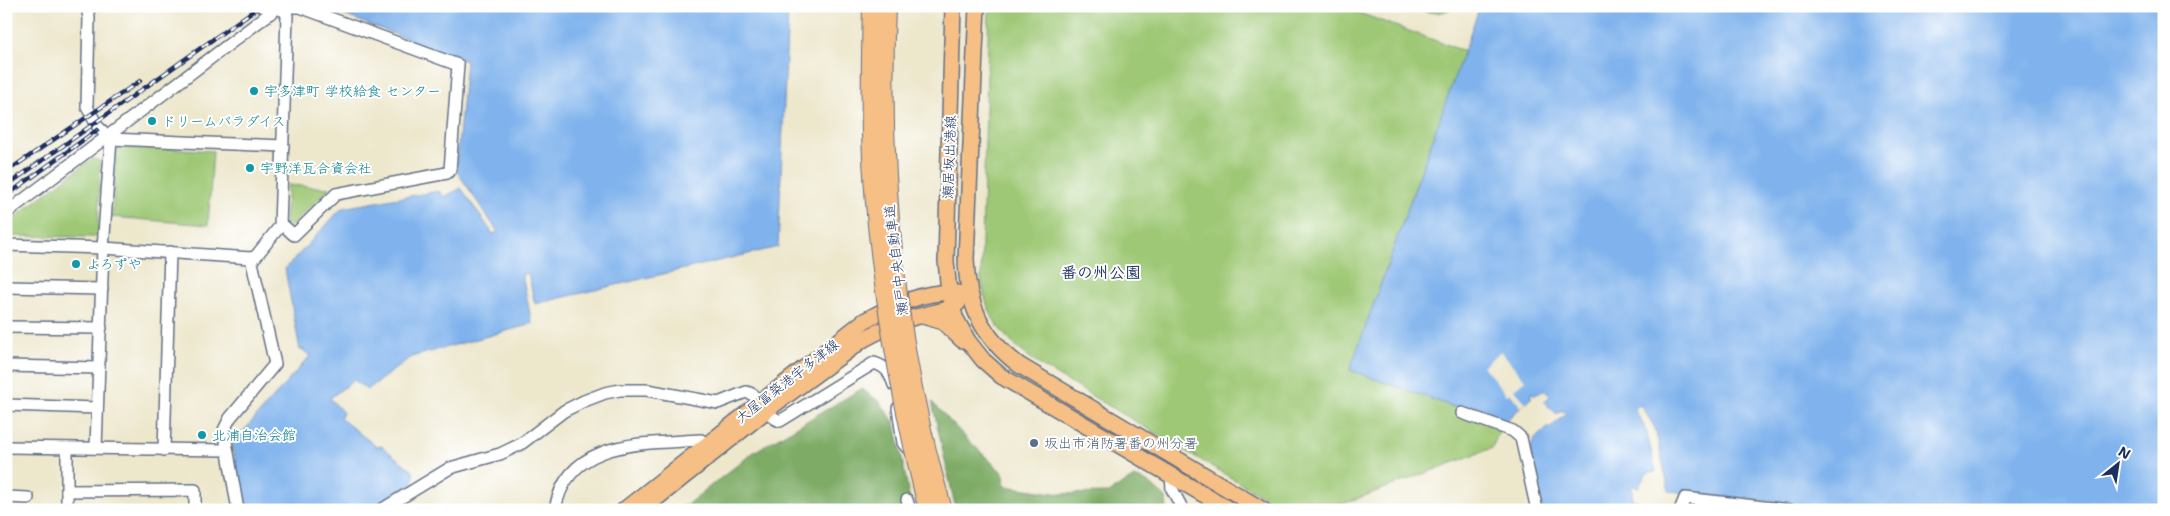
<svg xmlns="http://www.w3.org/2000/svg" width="2170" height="516" font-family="'Shantell Sans','Klee One',sans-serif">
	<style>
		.green { fill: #9ec875; stroke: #5c7c6a }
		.forest { fill: #7eac66; stroke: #4c6e62 }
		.water { fill: #80b3ed; stroke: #4e71a6 }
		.pier { fill: #ede7cc }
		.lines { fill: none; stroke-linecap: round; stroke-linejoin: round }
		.minor-casing { stroke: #646f84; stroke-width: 14 }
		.major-casing { stroke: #646f84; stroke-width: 18 }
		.minor { stroke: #fff; stroke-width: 11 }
		.major { stroke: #f5bf86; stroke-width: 15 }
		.rail-casing { stroke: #1b2f5e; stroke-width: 4.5 }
		.rail { stroke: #fff; stroke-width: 2.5; stroke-dasharray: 8; stroke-linecap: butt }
		.highway-bridge-casing { stroke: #646f84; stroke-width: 20; stroke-linecap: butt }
		.highway-bridge { stroke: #f5bf86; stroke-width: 18 }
		.culture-dot { fill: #0f9aa8; stroke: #fff; stroke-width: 2 }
		.service-dot { fill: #5c6f8a; stroke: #fff; stroke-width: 2 }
		.labels { text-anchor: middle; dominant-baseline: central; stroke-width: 4; stroke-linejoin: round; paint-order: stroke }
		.culture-label { font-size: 14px; fill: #0d838f; stroke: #fff; text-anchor: start }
		.street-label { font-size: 14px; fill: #1b2f5e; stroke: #fff }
		.service-label { font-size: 14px; fill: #4e5e75; stroke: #fff; text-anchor: start }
		.quarter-label { font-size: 16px; font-weight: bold; fill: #1b2f5e; stroke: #fff }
	</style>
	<rect width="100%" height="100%" fill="#fff"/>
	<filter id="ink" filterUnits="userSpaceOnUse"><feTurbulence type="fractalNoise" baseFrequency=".02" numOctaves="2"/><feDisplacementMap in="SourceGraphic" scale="10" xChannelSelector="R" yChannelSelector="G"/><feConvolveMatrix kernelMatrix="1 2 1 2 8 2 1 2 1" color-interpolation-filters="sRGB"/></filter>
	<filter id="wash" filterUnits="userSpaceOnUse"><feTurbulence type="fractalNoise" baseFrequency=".0096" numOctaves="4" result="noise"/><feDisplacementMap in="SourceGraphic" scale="20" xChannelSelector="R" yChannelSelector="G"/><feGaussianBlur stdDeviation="1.12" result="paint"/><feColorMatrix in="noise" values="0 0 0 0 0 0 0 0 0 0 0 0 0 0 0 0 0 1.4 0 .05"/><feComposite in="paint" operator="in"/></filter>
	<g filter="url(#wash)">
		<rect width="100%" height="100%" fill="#ede7cc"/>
		<g class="green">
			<path d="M989,6H1340L1464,51L1350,370L1502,424L1492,448L1327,510L1306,498L1299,510H1286L1043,367C1007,342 987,323 981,278Z"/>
			<path d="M1409,6H1456C1439,17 1426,12 1409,6Z"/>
			<polygon points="117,145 213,151 208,225 112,217"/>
			<polygon points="93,158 100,161 98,234 95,237 6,236 6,224"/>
			<polygon points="288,185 330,188 290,227 285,223"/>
		</g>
		<g class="forest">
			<polygon points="861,389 879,401 895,423 912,510 672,510 685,506 754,452"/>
			<polygon points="932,402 968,440 1003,473 1005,486 1061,494 1108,493 1134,477 1148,482 1166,498 1167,510 956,510"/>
		</g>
		<g class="water">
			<polygon points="320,6 788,6 778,247 535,304 528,273 522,274 532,324 411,357 367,390 354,380 330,398 343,413 340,418 377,447 381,446 412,470 414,474 413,484 365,510 244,510 232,444 310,356 302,349 300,350 285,269 342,208 439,191 444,197 461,188 493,234 498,232 456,170 466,61"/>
			<polygon points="1480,6 2164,6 2164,510 1851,510 1669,491 1655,428 1641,405 1634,408 1646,430 1656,472 1647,473 1638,487 1633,486 1631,489 1633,490 1632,499 1648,504 1646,510 1542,510 1530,449 1533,441 1547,427 1549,429 1566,414 1562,410 1557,414 1544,402 1550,396 1544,390 1535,395 1532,393 1530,395 1532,397 1502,424 1350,370"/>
		</g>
		<polygon class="pier" points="1501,351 1525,380 1514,389 1526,403 1521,407 1510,393 1507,395 1483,366"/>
	</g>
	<g filter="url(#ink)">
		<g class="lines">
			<g class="minor-casing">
				<g id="minor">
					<polyline points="84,6 87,8 89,17 87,107 98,127 111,139 283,146"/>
					<polyline points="6,213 277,8"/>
					<polyline points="280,226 285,227 294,235 336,194 447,173 450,170 458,65 300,7 291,7 285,11"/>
					<polyline points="6,245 103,248 251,258 256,256 280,226 287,16 285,11 273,7 261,6"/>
					<polyline points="6,287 102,289"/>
					<polyline points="6,327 101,328"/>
					<polyline points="6,366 99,368"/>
					<polyline points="6,405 97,408"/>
					<polyline points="898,408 903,443 912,453"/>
					<polyline points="1462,413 1513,431 1521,438 1537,510"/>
					<polyline points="6,447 226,450"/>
					<polyline points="67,448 67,510"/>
					<polyline points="96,448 103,248 111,139"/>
					<polyline points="164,450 170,252"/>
					<polyline points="1171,475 1172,489 1183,510"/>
					<polyline points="67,491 195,490 195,510"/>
					<polyline points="6,497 28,498"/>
					<polyline points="907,500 910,510"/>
					<polyline points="238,510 224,430 230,418 275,364 251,258"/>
					<path d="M381,510L450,468L500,454L521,444L564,411L584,401L605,393L620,390H647L718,403L746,392C762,395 765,416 780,421L874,363C887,367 890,373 894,385"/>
					<path d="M555,510C567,438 645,444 701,440L707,444"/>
					<polyline points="1680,510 1685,498 1789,510"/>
				</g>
			</g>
			<g class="major-casing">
				<g id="major">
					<polyline points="953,6 946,261 949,292 955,317 968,341 983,360 1001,376 1230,510"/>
					<path d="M977,6L966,259C967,305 982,337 1019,365L1263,510"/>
					<polyline points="923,316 943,322 962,340"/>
					<path d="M624,510L864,321C889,307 928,289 958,293"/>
					<polyline points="642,510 767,410 864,339 899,321 952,308 958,303"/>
				</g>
			</g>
			<use href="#minor" class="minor"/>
			<use href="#major" class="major"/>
			<g class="rail-casing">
				<g id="rail">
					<polyline points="6,172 140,81"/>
					<polyline points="6,186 260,6"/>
					<polyline points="6,196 97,130"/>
				</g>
			</g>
			<use href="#rail" class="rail"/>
			<g class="highway-bridge-casing">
				<g id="highway-bridge">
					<path d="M872,6C871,49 870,92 871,135C875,261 898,388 928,510"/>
					<path d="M886,6C879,173 895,349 943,510"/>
				</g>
			</g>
			<use href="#highway-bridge" class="highway-bridge"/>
		</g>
	</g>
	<g class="culture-dot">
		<circle cx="254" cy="91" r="5"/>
		<circle cx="152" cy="121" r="5"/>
		<circle cx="250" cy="168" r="5"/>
		<circle cx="76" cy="264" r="5"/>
		<circle cx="202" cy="435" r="5"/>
	</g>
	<circle class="service-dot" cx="1034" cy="443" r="5"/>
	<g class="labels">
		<g class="culture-label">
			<text x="264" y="91">宇多津町 学校給食 センター</text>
			<text x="162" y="121">ドリームパラダイス</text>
			<text x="260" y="168">宇野洋瓦合資会社</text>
			<text x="86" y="264">よろずや</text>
			<text x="212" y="435">北浦自治会館</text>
		</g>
		<g class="street-label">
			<text transform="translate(949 157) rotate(-88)">瀬居坂出港線</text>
			<text transform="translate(896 260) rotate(-97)">瀬戸中央自動車道</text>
			<text transform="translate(787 381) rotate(-38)">大屋冨築港宇多津線</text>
		</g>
		<g class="service-label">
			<text x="1044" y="443">坂出市消防署番の州分署</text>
		</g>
		<g class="quarter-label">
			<text x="1101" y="272">番の州公園</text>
		</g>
	</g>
	<rect width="2170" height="516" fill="none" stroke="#fff" stroke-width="25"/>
	<g transform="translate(2118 464) rotate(30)" stroke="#ffffff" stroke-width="4" paint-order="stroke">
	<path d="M0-4L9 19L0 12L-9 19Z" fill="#1b2f5e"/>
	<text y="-8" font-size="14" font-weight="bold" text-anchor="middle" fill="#1b2f5e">N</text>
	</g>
</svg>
